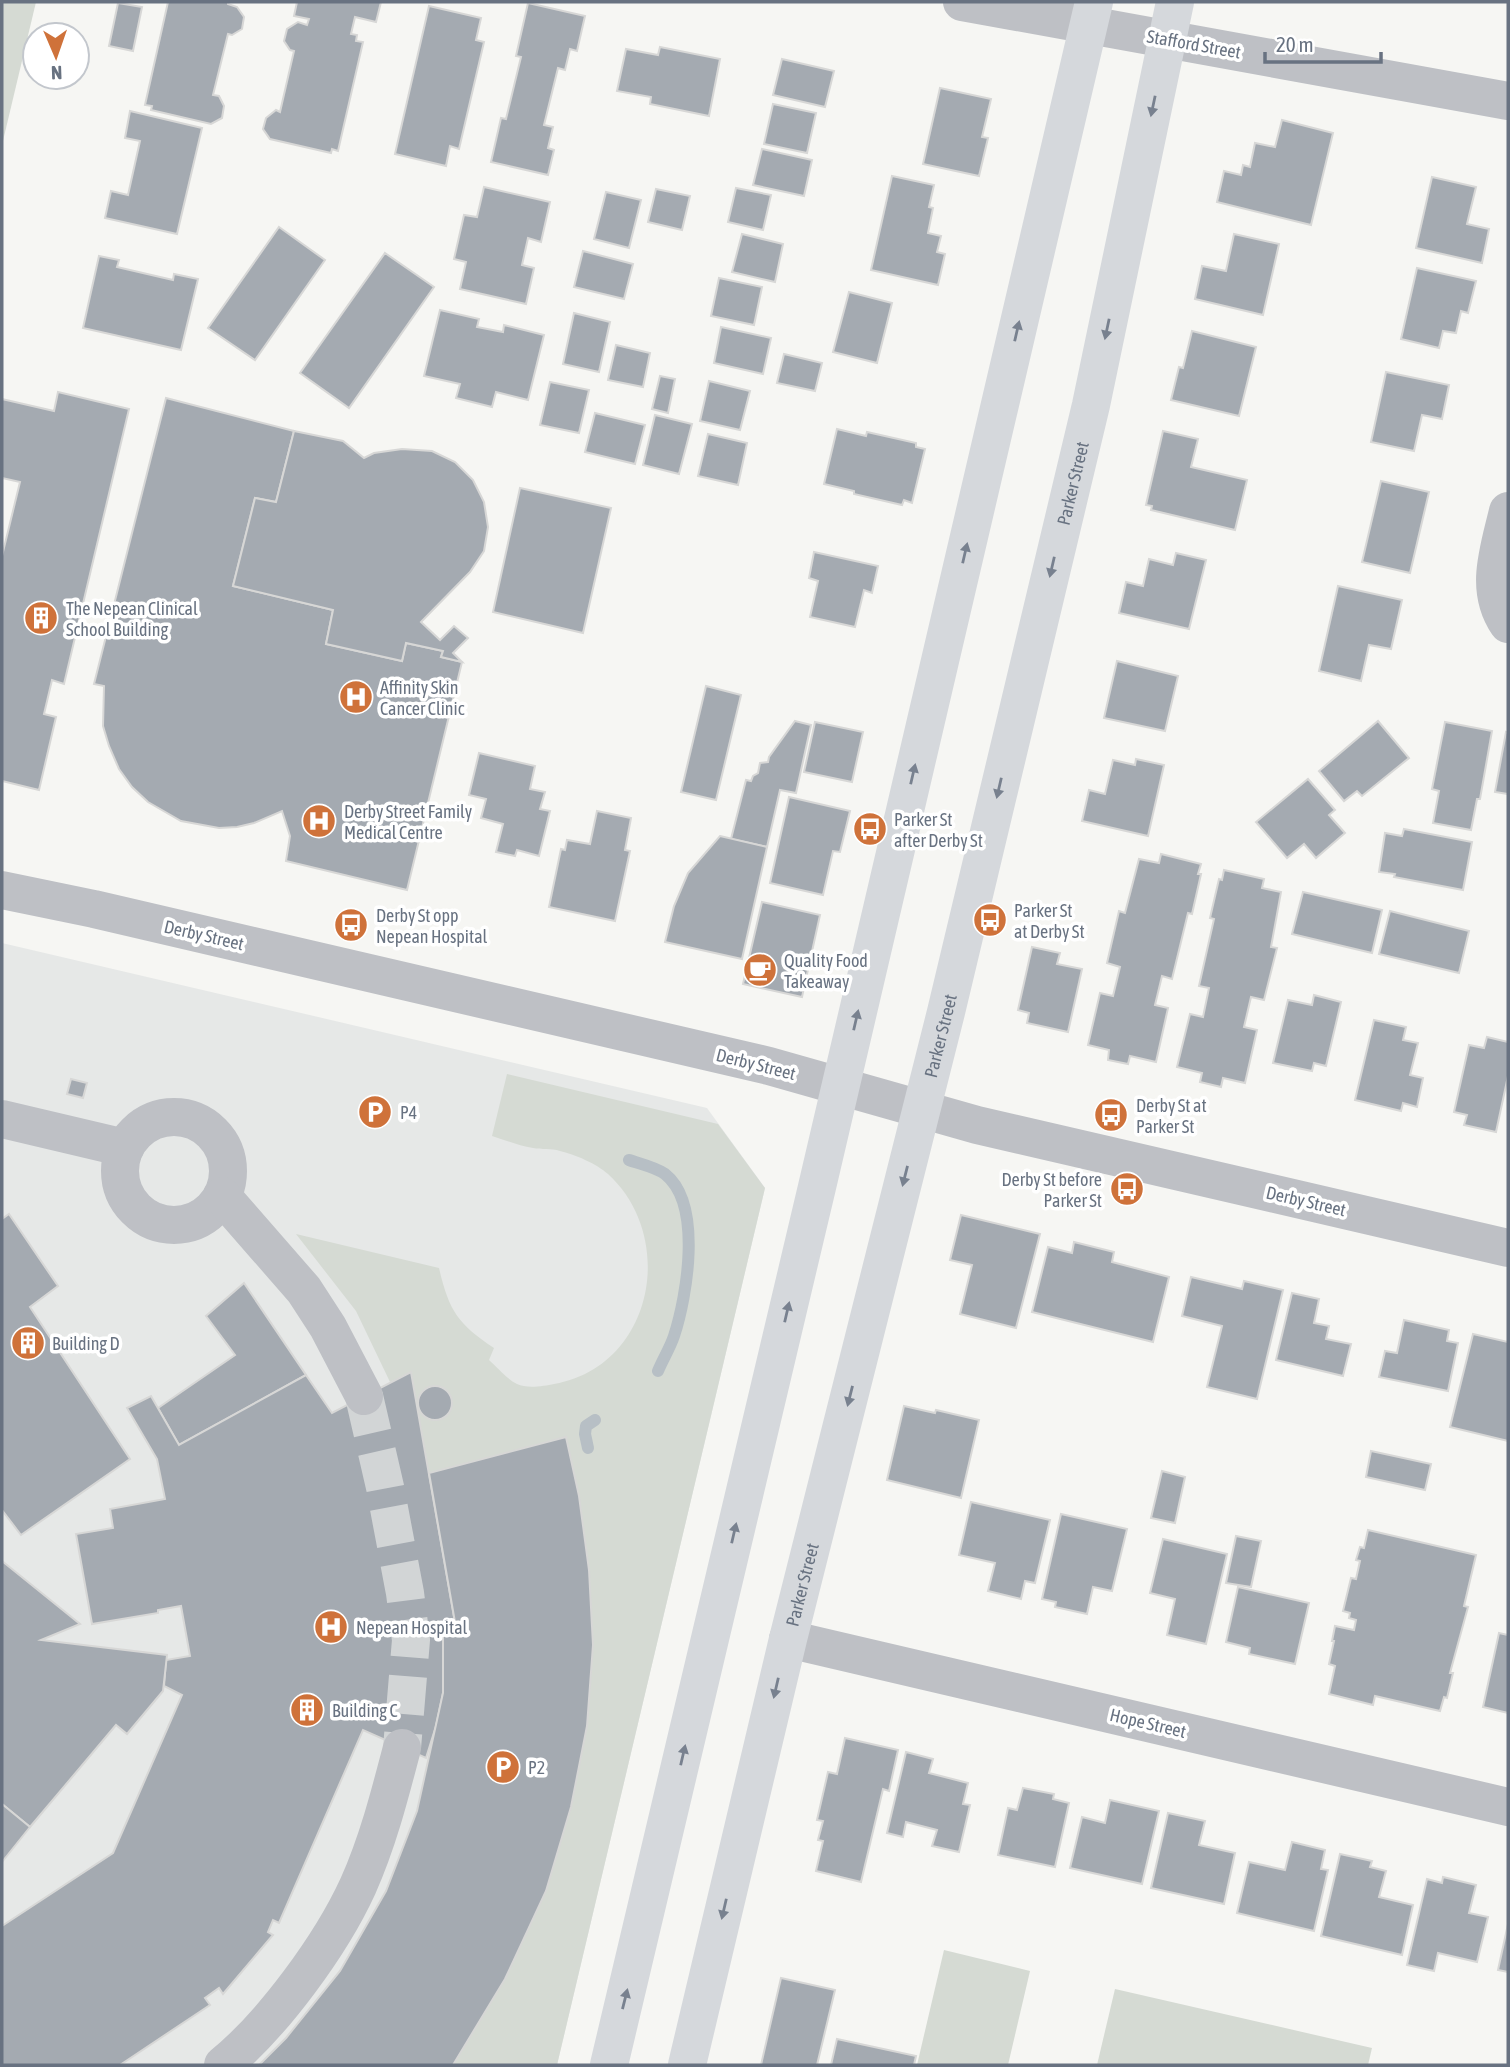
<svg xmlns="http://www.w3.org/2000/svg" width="1510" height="2067" font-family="'Asap Condensed',sans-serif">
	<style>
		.built { fill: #e6e8e7 }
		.green { fill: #d5dad3 }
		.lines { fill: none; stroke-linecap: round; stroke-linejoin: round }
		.stream { stroke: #b7bfc5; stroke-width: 12 }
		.building { fill: #a4aab1; stroke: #d7d7d6; stroke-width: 2 }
		.minor-tunnel { stroke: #d2d5d6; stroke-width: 38; stroke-dasharray: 38 19; stroke-linecap: butt }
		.minor { stroke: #bec0c5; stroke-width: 38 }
		.highway { stroke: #d5d8dc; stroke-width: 38 }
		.oneway { fill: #78818f }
		.labels { text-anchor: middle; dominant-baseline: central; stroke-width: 7; stroke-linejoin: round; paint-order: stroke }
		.street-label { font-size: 18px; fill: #687281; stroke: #fff }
		.poi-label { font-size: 18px; fill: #687281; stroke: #fff; text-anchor: start }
	</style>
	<rect width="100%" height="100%" fill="#f6f6f3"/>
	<polygon class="built" points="2,943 707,1108 765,1188 557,2065 2,2065"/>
	<g class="green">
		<polygon points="2,2 36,2 2,145"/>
		<path d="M507,1074L718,1124L765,1188L557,2065H453L505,1979L546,1891L571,1807L587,1726L589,1570L579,1496L566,1438L429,1473L411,1372L390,1382L356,1311L296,1234L439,1268C449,1311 458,1324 494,1348L489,1360C497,1367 507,1379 517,1384C527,1389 544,1386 554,1384C653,1367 678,1238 608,1174C597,1164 574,1154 560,1151C551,1148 542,1150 533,1148C519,1146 505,1140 492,1136Z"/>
		<polygon points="944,1950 1030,1971 1008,2065 917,2065"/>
		<polygon points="1115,1989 1372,2048 1368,2065 1097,2065"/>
	</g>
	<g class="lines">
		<g class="stream">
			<path d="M629,1160C640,1164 655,1167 665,1174C703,1204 687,1296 674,1336C670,1348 663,1359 658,1371"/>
			<polyline points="588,1448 585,1434 586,1426 595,1420"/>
		</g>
	</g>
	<g class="building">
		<polygon points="168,2 228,2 228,4 237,7 244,17 242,29 232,35 228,34 213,95 219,96 224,106 222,118 211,124 151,110 152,106 145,105"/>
		<polygon points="297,2 381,2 376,22 355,17 351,34 357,35 356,41 363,42 338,151 332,149 331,153 270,139 263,129 266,118 276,110 280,112 294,51 290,50 284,41 287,29 298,22 307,25 309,19 294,16"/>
		<polygon points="118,3 142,7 133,51 109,46"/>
		<polygon points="528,3 585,16 577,51 570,49 565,70 558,68 544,125 553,127 548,148 554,150 548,175 491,162 501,118 506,119 521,57 516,56"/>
		<polygon points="429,6 481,18 476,40 484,42 459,149 450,146 446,166 395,154"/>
		<polygon points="660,47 720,59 709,116 650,104 651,97 617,91 626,49 658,55"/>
		<polygon points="782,59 834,71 825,107 773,95"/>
		<polygon points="940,88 991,99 982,137 988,138 979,176 923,164"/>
		<polygon points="773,104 816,113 807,153 764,144"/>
		<polygon points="130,111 202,128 177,234 105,218 111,191 128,195 140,141 125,138"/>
		<polygon points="1282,120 1333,133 1311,225 1217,202 1224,171 1241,175 1243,165 1250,167 1255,143 1275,147"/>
		<polygon points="762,149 812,160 804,196 753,185"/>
		<polygon points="892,176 934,185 929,207 933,208 928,233 941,236 937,252 945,254 938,285 871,270"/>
		<polygon points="1432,177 1476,187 1467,224 1489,229 1482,263 1416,248"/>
		<polygon points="484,187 550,202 541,242 528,238 522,265 534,268 526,304 460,289 466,262 454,259 464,215 477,217"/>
		<polygon points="736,188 771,195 763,230 728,222"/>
		<polygon points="656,189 690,196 682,230 648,222"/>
		<polygon points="606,192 641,200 629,248 594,239"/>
		<polygon points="279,227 325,260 255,360 208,328"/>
		<polygon points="742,234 783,244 775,282 732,272"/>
		<polygon points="1234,234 1279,244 1263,315 1195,299 1202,266 1226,271"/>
		<polygon points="583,251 633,264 624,299 574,287"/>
		<polygon points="385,253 434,287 349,408 300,373"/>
		<polygon points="99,256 119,260 117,267 173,280 174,274 198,279 181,350 83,328"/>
		<polygon points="1417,268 1476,281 1468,313 1461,311 1456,333 1443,331 1439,348 1401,339"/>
		<polygon points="719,278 762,287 754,325 711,316"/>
		<polygon points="849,292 892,303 877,363 833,352"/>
		<polygon points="440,310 479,319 477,327 503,332 504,325 544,335 528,400 496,392 492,407 456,398 460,384 424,376"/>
		<polygon points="574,313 610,322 599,372 563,364"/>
		<polygon points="721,327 771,338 763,374 714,363"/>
		<polygon points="1192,331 1256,347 1239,416 1171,400 1179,367 1183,368"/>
		<polygon points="616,345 650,353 643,387 608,380"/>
		<polygon points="784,354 822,363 815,391 777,383"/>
		<polygon points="1386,372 1449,385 1442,419 1422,415 1414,451 1371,442"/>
		<polygon points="660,376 675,379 668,413 652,409"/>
		<polygon points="709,381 750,391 740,430 700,421"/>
		<polygon points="550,382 589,390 579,433 540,425"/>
		<polygon points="58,392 129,409 64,684 52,680 44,714 56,717 39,790 2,781 2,556 20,482 2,478 2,399 54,411"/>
		<polygon points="166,398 294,431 276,502 255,498 233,586 333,610 326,644 402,661 406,643 443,651 441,657 462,662 407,890 286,861 290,836 282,811 254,823 237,827 219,828 181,821 148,802 132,787 119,769 109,746 103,726 104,686 94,684"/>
		<polygon points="595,413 645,425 635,464 585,452"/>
		<polygon points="655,415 692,424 679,474 643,465"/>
		<polygon points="837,429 866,436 867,432 916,443 916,447 925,449 912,503 904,500 902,505 854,494 854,491 824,484"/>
		<polygon points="294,431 343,441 364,458 374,453 402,449 432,451 455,462 473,480 484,502 488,527 484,551 470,572 421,622 440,640 454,626 468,638 453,653 462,662 441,657 443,651 406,643 402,661 326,644 333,610 233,586 255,498 276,502"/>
		<polygon points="1163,431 1198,439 1191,467 1247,480 1235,530 1151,510 1152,506 1146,505"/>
		<polygon points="708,434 747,443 738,485 698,476"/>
		<polygon points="1381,481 1429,492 1410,573 1362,562"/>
		<polygon points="520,488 611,508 583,633 493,612"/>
		<polygon points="814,552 878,566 872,593 864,590 855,627 810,617 818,581 809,578"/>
		<polygon points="1176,553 1206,560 1189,629 1119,613 1126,582 1143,586 1149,559 1173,565"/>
		<polygon points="1338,586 1402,600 1391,649 1369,645 1361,681 1319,671"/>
		<polygon points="1117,661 1178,676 1165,731 1104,718"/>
		<polygon points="706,686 741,695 716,800 681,792"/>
		<polygon points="795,721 811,725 796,793 780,790 767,847 731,839 746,780 751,781 753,776 758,773 760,763 768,762 769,757"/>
		<polygon points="1378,721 1409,758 1362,796 1357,791 1344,801 1319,771"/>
		<polygon points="815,722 863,732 852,782 804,772"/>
		<polygon points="1445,722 1492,731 1480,799 1477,799 1471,830 1433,823 1439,791 1432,789"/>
		<polygon points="1506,732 1508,733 1508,794 1495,792"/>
		<polygon points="479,753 535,766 530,789 545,792 540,809 550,811 539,856 517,850 515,856 496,852 503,824 481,818 486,799 469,795"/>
		<polygon points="1136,759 1164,765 1148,836 1082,821 1089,790 1105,794 1113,760 1135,765"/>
		<polygon points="1308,779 1335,810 1329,815 1345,833 1316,858 1304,844 1287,858 1256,822"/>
		<polygon points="789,797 850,811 840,852 833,851 823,895 770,883"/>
		<polygon points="597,811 631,818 625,850 630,851 615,921 549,907 561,849 565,850 567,840 590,844"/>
		<polygon points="1404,829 1472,842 1463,890 1394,877 1395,874 1379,872 1385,833 1402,836"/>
		<polygon points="720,836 767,847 742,959 665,942 674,906 688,873"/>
		<polygon points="1161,854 1201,864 1198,874 1201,874 1192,914 1188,913 1172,979 1162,976 1155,1005 1168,1008 1156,1062 1130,1056 1128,1064 1108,1060 1109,1050 1088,1045 1100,993 1113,996 1120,967 1107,963 1119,911 1125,913 1139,859 1159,863"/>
		<polygon points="1224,870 1264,879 1262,888 1281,892 1271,947 1277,948 1264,1000 1251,997 1244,1027 1257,1030 1245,1083 1223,1078 1221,1087 1200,1082 1202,1073 1177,1067 1190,1014 1203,1017 1209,988 1199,986 1214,919 1210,918 1219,879 1222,880"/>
		<polygon points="1303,892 1382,910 1372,953 1292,934"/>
		<polygon points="762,902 820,915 802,997 743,984"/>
		<polygon points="1390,911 1469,931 1459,973 1379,954"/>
		<polygon points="1032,947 1060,953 1057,964 1082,969 1068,1032 1027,1023 1029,1013 1018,1010"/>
		<polygon points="1314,995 1341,1002 1326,1066 1314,1063 1312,1071 1273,1063 1288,1000 1312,1005"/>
		<polygon points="1374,1020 1406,1027 1403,1040 1418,1043 1410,1075 1423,1078 1417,1107 1403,1103 1401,1111 1355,1100"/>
		<polygon points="1487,1037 1508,1042 1508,1076 1496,1132 1464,1125 1467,1115 1454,1112 1469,1045 1484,1048"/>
		<polygon points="71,1079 87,1083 83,1098 67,1094"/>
		<polygon points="9,1214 58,1286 30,1307 130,1459 21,1535 2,1510 2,1219"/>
		<polygon points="961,1215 1040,1234 1016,1328 960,1314 972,1265 950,1260"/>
		<polygon points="1074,1242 1114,1252 1112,1262 1169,1277 1153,1342 1032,1312 1048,1247 1072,1253"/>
		<polygon points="1191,1277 1242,1289 1244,1281 1283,1290 1257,1399 1207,1387 1222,1326 1182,1316"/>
		<polygon points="244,1283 306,1375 179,1445 158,1408 235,1355 206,1316"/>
		<polygon points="1292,1293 1319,1299 1314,1323 1329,1326 1326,1339 1351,1344 1343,1376 1276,1360"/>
		<polygon points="1404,1320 1449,1330 1447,1341 1458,1343 1448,1391 1379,1377 1385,1351 1397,1353"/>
		<polygon points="1473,1334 1508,1342 1508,1441 1450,1427"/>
		<polygon points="411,1372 456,1628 443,1630 443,1693 436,1726 426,1758 363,1730 279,1923 273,1920 268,1932 273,1935 223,1994 219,1988 205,1998 210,2005 120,2065 2,2065 2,1926 113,1853 182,1695 164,1686 166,1660 190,1656 181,1606 158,1610 158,1613 92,1624 76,1534 113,1528 110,1509 165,1499 157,1459 127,1408 151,1396 179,1445 306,1375 332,1413"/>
		<circle cx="435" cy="1403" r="17"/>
		<polygon points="904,1406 935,1413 936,1410 979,1420 961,1498 887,1480"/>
		<polygon points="566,1437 579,1496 589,1570 593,1645 587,1726 571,1807 546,1891 505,1979 453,2065 259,2065 286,2038 340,1971 386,1891 417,1811 443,1693 443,1630 456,1628 429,1473"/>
		<polygon points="1371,1451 1431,1464 1425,1490 1366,1477"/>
		<polygon points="1162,1471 1185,1477 1175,1523 1151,1518"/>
		<polygon points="971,1502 1050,1520 1035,1583 1025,1581 1021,1599 988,1591 995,1563 959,1555"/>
		<polygon points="1061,1514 1127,1529 1112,1591 1093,1587 1087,1614 1055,1607 1056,1602 1042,1599"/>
		<polygon points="1368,1530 1476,1555 1464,1606 1468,1607 1450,1673 1453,1673 1447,1698 1444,1697 1440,1711 1375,1696 1373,1705 1329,1694 1335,1666 1329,1664 1334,1641 1332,1641 1335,1626 1354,1630 1356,1620 1349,1618 1350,1613 1343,1611 1351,1578 1356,1579 1360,1561 1356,1560 1360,1547 1364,1548"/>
		<polygon points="1236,1536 1261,1541 1251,1587 1226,1583"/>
		<polygon points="1163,1539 1227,1554 1206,1644 1167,1635 1175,1599 1150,1593"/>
		<polygon points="2,1561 80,1624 41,1640 167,1655 163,1691 127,1734 116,1725 30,1827 2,1804"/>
		<polygon points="1238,1587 1309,1603 1295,1664 1249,1654 1250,1648 1226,1642"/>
		<polygon points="1499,1633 1508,1635 1508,1713 1483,1707"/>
		<polygon points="845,1738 898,1750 889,1791 883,1789 861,1882 816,1871 823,1841 818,1840 823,1821 817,1820 828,1772 837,1774"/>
		<polygon points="906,1752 933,1759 929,1773 968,1783 963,1804 970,1805 959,1852 932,1846 937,1830 906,1822 903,1837 887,1833"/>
		<polygon points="1023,1788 1054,1794 1053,1799 1069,1803 1055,1867 998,1855 1008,1808 1017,1810"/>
		<polygon points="1110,1800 1159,1811 1142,1884 1070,1868 1082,1817 1105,1823"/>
		<polygon points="2,1804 30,1827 2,1862"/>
		<polygon points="1168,1813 1205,1821 1199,1845 1235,1853 1224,1904 1151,1888"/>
		<polygon points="1292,1842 1325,1850 1321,1869 1328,1870 1314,1931 1237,1913 1249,1862 1285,1870"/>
		<polygon points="1340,1854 1372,1861 1370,1867 1386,1871 1379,1897 1413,1905 1402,1955 1321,1936"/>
		<polygon points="1443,1877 1476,1885 1469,1913 1488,1917 1477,1962 1438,1953 1434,1971 1407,1965 1427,1879 1442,1883"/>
		<polygon points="1508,1924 1508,1972 1498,1970"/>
		<polygon points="781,1978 835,1990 817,2065 761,2065"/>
		<polygon points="837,2039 916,2056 914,2065 831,2065"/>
	</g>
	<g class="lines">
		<polyline class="minor-tunnel" points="364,1396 385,1487 405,1593 411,1640 402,1748"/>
		<g class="minor">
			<polyline points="962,2 1508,101"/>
			<path d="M1508,511C1499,550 1484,589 1508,624"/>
			<polyline points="2,890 94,909 769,1066 977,1125 1508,1248"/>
			<circle cx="174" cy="1171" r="54"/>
			<polyline points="2,1119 125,1148"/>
			<polyline points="222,1196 304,1290 328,1327 364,1396"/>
			<polyline points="788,1639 1508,1807"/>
			<path d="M223,2065C273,2024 331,1945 358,1886C378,1841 390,1794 402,1748"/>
		</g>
		<g class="highway">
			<polyline points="609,2065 817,1187 1094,2"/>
			<path id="s1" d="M687,2065L788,1639L946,1012L1091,405L1175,2"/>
		</g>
	</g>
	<defs><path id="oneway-solid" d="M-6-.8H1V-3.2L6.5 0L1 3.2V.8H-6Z" transform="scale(1.75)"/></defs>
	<g class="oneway">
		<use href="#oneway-solid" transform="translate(1153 106) rotate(102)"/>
		<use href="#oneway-solid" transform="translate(1107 329) rotate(102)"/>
		<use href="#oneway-solid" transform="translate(1017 331) rotate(-77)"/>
		<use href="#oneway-solid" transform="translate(965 553) rotate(-77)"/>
		<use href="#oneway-solid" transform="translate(1052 567) rotate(103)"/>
		<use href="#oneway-solid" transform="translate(913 774) rotate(-77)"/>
		<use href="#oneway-solid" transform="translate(999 788) rotate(103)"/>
		<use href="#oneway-solid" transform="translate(856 1020) rotate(-77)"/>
		<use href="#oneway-solid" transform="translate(905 1176) rotate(104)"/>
		<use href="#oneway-solid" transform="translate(787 1312) rotate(-77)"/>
		<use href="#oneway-solid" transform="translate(850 1396) rotate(104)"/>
		<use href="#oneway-solid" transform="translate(734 1533) rotate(-77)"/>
		<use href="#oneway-solid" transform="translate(776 1688) rotate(103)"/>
		<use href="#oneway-solid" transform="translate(683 1755) rotate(-77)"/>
		<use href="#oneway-solid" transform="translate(724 1909) rotate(103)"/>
		<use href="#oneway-solid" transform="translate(625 1999) rotate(-76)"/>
	</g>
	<defs>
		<g id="building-disc" transform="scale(1.75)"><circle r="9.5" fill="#cf723a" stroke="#fff"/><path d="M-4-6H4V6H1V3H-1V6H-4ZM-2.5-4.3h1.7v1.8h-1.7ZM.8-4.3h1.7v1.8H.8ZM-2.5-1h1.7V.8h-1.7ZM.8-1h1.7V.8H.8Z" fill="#fff"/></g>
		<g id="hospital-disc" transform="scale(1.75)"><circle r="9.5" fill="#cf723a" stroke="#fff"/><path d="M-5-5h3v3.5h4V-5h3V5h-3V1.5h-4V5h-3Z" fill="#fff"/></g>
		<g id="bus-disc" transform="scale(1.75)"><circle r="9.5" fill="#cf723a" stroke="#fff"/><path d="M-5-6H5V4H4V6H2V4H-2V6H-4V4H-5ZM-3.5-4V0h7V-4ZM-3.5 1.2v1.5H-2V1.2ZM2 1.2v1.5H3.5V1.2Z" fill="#fff"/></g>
		<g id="cafe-disc" transform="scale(1.75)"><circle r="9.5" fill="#cf723a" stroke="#fff"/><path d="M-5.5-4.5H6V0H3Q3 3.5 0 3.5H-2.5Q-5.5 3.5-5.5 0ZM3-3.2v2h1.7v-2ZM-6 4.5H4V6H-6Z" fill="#fff"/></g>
		<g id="parking-disc" transform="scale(1.75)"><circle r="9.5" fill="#cf723a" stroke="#fff"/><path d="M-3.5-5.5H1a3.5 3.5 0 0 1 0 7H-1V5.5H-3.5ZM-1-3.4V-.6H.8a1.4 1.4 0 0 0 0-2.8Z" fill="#fff"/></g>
	</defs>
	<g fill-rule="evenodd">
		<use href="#building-disc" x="41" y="618"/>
		<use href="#hospital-disc" x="356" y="697"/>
		<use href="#hospital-disc" x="319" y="821"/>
		<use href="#bus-disc" x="870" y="829"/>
		<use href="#bus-disc" x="990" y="920"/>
		<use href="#bus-disc" x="351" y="925"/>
		<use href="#cafe-disc" x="760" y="970"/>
		<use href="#parking-disc" x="375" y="1112"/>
		<use href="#bus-disc" x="1111" y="1115"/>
		<use href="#bus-disc" x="1127" y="1189"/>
		<use href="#building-disc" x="28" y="1343"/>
		<use href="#hospital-disc" x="331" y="1627"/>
		<use href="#building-disc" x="307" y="1710"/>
		<use href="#parking-disc" x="503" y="1767"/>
	</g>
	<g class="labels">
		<g class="street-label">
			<text transform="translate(1194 44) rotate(10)">Stafford Street</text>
			<text stroke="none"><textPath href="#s1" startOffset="1628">Parker Street</textPath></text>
			<text transform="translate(204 935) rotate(13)">Derby Street</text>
			<text stroke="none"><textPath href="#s1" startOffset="1060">Parker Street</textPath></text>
			<text transform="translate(756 1064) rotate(14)">Derby Street</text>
			<text transform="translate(1306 1201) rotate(13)">Derby Street</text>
			<text stroke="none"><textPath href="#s1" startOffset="494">Parker Street</textPath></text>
			<text transform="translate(1148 1723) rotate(13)">Hope Street</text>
		</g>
		<g class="poi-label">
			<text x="66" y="608">The Nepean Clinical<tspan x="66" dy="21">School Building</tspan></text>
			<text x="380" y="687">Affinity Skin<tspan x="380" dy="21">Cancer Clinic</tspan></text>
			<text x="344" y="811">Derby Street Family<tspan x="344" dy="21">Medical Centre</tspan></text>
			<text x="894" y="819">Parker St<tspan x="894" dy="21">after Derby St</tspan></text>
			<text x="1014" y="910">Parker St<tspan x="1014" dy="21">at Derby St</tspan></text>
			<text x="376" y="915">Derby St opp<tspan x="376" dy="21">Nepean Hospital</tspan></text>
			<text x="784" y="960">Quality Food<tspan x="784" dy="21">Takeaway</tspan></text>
			<text x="1136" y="1105">Derby St at<tspan x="1136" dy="21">Parker St</tspan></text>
			<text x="400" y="1112">P4</text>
			<text x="1102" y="1179" text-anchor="end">Derby St before<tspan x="1102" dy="21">Parker St</tspan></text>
			<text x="52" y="1343">Building D</text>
			<text x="356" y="1627">Nepean Hospital</text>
			<text x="332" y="1710">Building C</text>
			<text x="528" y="1767">P2</text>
		</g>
	</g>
	<rect width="1510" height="2067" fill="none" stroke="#687281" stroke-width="7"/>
	<g transform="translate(56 56) rotate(178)"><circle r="33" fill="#ffffff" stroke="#c3c7cd" stroke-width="2"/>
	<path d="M0-5L12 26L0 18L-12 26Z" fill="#cf723a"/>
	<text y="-10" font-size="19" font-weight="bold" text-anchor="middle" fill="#687281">N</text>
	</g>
	<path d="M1265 52v10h116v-10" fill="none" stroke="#687281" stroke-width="3.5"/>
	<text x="1276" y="52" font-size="21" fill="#687281" stroke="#ffffff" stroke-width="5" paint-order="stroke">20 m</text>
</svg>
